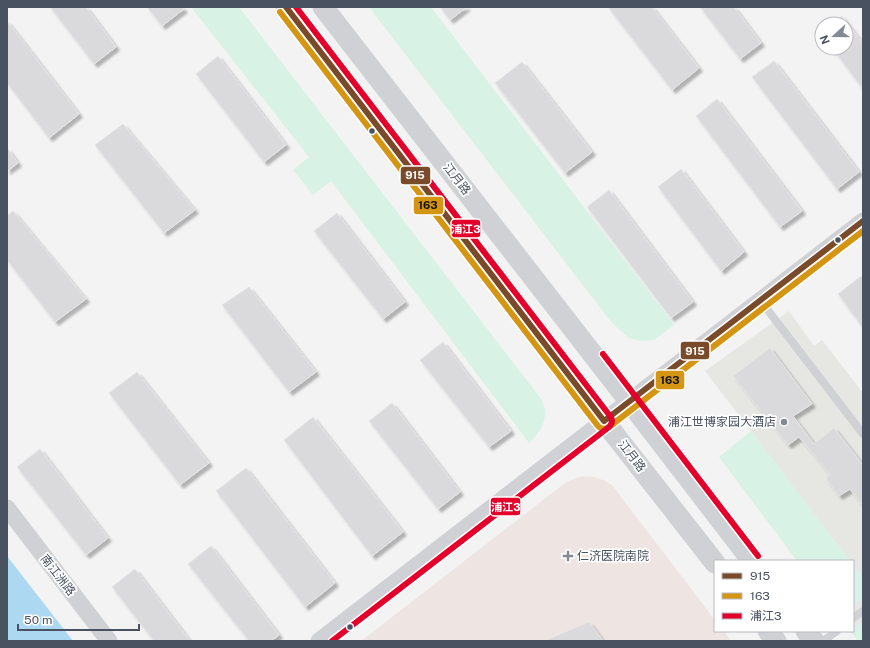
<svg xmlns="http://www.w3.org/2000/svg" width="870" height="648" font-family="'Public Sans','Noto Sans SC',sans-serif">
	<style>
		.commercial { fill: #e6e6e2 }
		.medical { fill: #eee5e3 }
		.green { fill: #d8f2e5 }
		.water { fill: #acd9f1 }
		.building { fill: #dadadc; stroke: #e4e5e6; filter: url(#shadow) }
		.lines { fill: none; stroke-linecap: round; stroke-linejoin: round }
		.service { stroke: #cfd1d4; stroke-width: 8 }
		.minor { stroke: #cfd1d4; stroke-width: 17 }
		.tertiary { stroke: #cfd1d4; stroke-width: 21 }
		.bus-1-casing { stroke: #fff; stroke-width: 9 }
		.bus-2-casing { stroke: #fff; stroke-width: 9 }
		.bus-3-casing { stroke: #fff; stroke-width: 9 }
		.bus-1 { stroke: #7a4b2a; stroke-width: 6 }
		.bus-2 { stroke: #d49513; stroke-width: 6 }
		.bus-3 { stroke: #e4002b; stroke-width: 6 }
		.bus-dot { fill: #495260; stroke: #fff; stroke-width: 1.5 }
		.poi-dot { fill: #848a93; stroke: #fff; stroke-width: 1.5 }
		.labels { text-anchor: middle; dominant-baseline: central; stroke-width: 3.5; stroke-linejoin: round; paint-order: stroke }
		.street-label { font-size: 12px; fill: #495260; stroke: #fff }
		.poi-label { font-size: 12px; fill: #495260; stroke: #fff; text-anchor: end }
		.line-badge { stroke: #fff; stroke-width: 1.5 }
		.badge-label { font-size: 11px; text-anchor: middle; font-weight: bold; fill: #fff }
		.pale-badge-label { font-size: 11px; text-anchor: middle; font-weight: bold; fill: #111 }
	</style>
	<defs>
		<filter id="shadow"><feDropShadow dx="3.5" dy="3.5" stdDeviation="1" flood-color="#0004"/></filter>
	</defs>
	<rect width="100%" height="100%" fill="#f3f3f3"/>
	<g class="commercial">
		<polygon points="789,311 814,346 822,340 863,393 863,578 853,565 853,561 850,561 705,371"/>
		<polygon points="863,598 863,622 853,629 853,605"/>
	</g>
	<polygon class="medical" points="583,476 595,477 605,481 612,485 715,620 715,631 724,631 731,641 361,641 565,483 574,479"/>
	<g class="green">
		<path d="M191,7H239L542,400C543,404 545,409 545,413C545,425 537,435 529,443L331,181L313,195L293,170L309,157Z"/>
		<polygon points="369,7 431,7 674,325 654,340 641,341 629,338 612,323"/>
		<polygon points="751,431 850,561 797,561 719,457"/>
		<polygon points="853,565 863,578 863,598 853,605"/>
		<polygon points="863,622 863,641 858,641 850,631 853,631 853,629"/>
	</g>
	<polygon class="water" points="7,556 73,641 7,641"/>
	<g class="building">
		<polygon points="50,7 86,7 116,47 94,64"/>
		<polygon points="147,7 182,7 184,9 162,26"/>
		<polygon points="440,7 467,7 450,20"/>
		<polygon points="608,7 652,7 699,68 672,90"/>
		<polygon points="700,7 734,7 761,43 740,59"/>
		<polygon points="842,16 863,44 863,89 832,48 846,48 846,24 831,24"/>
		<polygon points="7,21 79,114 49,138 7,83"/>
		<polygon points="218,56 286,145 264,162 196,74"/>
		<polygon points="774,61 859,172 837,189 752,77"/>
		<polygon points="522,62 592,152 565,173 495,83"/>
		<polygon points="717,99 802,211 780,227 696,116"/>
		<polygon points="123,124 195,210 164,233 95,145"/>
		<polygon points="7,148 18,163 7,171"/>
		<polygon points="681,169 744,252 721,271 658,187"/>
		<polygon points="609,190 693,302 671,318 587,207"/>
		<polygon points="13,211 86,299 55,322 7,260 7,216"/>
		<polygon points="337,213 405,302 383,319 314,231"/>
		<polygon points="861,276 863,279 863,328 838,294"/>
		<polygon points="249,287 316,372 289,392 222,305"/>
		<polygon points="443,342 511,431 489,447 420,360"/>
		<polygon points="770,348 812,404 793,416 814,444 834,428 863,465 863,506 850,489 839,496 826,479 830,474 799,437 788,445 733,376"/>
		<polygon points="137,372 209,463 180,485 109,393"/>
		<polygon points="392,403 460,492 438,509 369,421"/>
		<polygon points="313,417 403,532 372,556 284,440"/>
		<polygon points="40,449 108,538 86,555 17,467"/>
		<polygon points="246,468 335,583 305,607 216,491"/>
		<polygon points="211,546 279,635 271,641 249,641 188,564"/>
		<polygon points="135,569 190,641 154,641 112,587"/>
		<polygon points="589,622 603,641 544,641"/>
	</g>
	<g class="lines">
		<g class="service">
			<polyline points="760,300 863,434"/>
			<polyline points="853,618 863,611"/>
			<polyline points="823,641 837,631"/>
		</g>
		<g class="minor">
			<polyline points="7,508 109,641"/>
			<polyline points="319,641 863,221"/>
		</g>
		<g class="tertiary">
			<polyline points="286,7 604,421 715,563"/>
			<polyline points="323,7 629,401 752,561"/>
			<polyline points="768,631 776,641"/>
			<polyline points="806,631 814,641"/>
		</g>
		<g class="bus-1-casing">
			<polyline id="bus-1" points="286,7 604,421 863,221"/>
		</g>
		<g class="bus-2-casing">
			<path id="bus-2" d="M280,12L598,426C601,429 605,430 609,427L863,231"/>
		</g>
		<g class="bus-3-casing">
			<g id="bus-3">
				<path d="M296,7L610,416C613,420 612,424 609,427L332,641"/>
				<polyline points="603,354 758,556"/>
			</g>
		</g>
		<use href="#bus-1" class="bus-1"/>
		<use href="#bus-2" class="bus-2"/>
		<use href="#bus-3" class="bus-3"/>
	</g>
	<g class="bus-dot">
		<circle cx="372" cy="131" r="3.5"/>
		<circle cx="838" cy="240" r="3.5"/>
		<circle cx="350" cy="627" r="3.5"/>
	</g>
	<g class="poi-dot">
		<circle cx="784" cy="422" r="4"/>
		<path d="M566 550h4v4h4v4h-4v4h-4v-4h-4v-4h4z"/>
	</g>
	<g class="labels">
		<g class="street-label">
			<text transform="translate(457 179) rotate(52)">江月路</text>
			<text transform="translate(632 456) rotate(52)">江月路</text>
			<text transform="translate(58 575) rotate(52)">南江洲路</text>
		</g>
		<g class="poi-label">
			<text x="776" y="422">浦江世博家园大酒店</text>
			<text x="577" y="556" text-anchor="start">仁济医院南院</text>
		</g>
	</g>
	<g class="line-badge">
		<rect x="400" y="166" width="31" height="19" rx="4" fill="#7a4b2a"/>
		<rect x="413" y="196" width="31" height="19" rx="4" fill="#d49513"/>
		<rect x="451" y="219" width="30" height="19" rx="4" fill="#e4002b"/>
		<rect x="680" y="341" width="30" height="19" rx="4" fill="#7a4b2a"/>
		<rect x="655" y="370" width="30" height="20" rx="4" fill="#d49513"/>
		<rect x="490" y="497" width="31" height="19" rx="4" fill="#e4002b"/>
	</g>
	<g class="badge-label">
		<text x="415" y="179">915</text>
		<text x="466" y="233">浦江3</text>
		<text x="695" y="355">915</text>
		<text x="506" y="511">浦江3</text>
	</g>
	<g class="pale-badge-label">
		<text x="428" y="209">163</text>
		<text x="670" y="384">163</text>
	</g>
	<rect width="870" height="648" fill="none" stroke="#495260" stroke-width="16"/>
	<rect x="714" y="560" width="140" height="72" fill="#ffffff" stroke="#b6babf"/>
	<rect x="722" y="573" width="20" height="6" fill="#7a4b2a" stroke="#b6babf"/>
	<text x="750" y="580" font-size="12" fill="#495260">915</text>
	<rect x="722" y="593" width="20" height="6" fill="#d49513" stroke="#b6babf"/>
	<text x="750" y="600" font-size="12" fill="#495260">163</text>
	<rect x="722" y="613" width="20" height="6" fill="#e4002b" stroke="#b6babf"/>
	<text x="750" y="620" font-size="12" fill="#495260">浦江3</text>
	<g transform="translate(834 36) rotate(249)"><circle r="19" fill="#ffffff" stroke="#b6babf"/>
	<path d="M0-3L7 15L0 10L-7 15Z" fill="#848a93"/>
	<text y="-6" font-size="11" font-weight="bold" text-anchor="middle" fill="#495260">N</text>
	</g>
	<path d="M18 624v6h121v-6" fill="none" stroke="#495260" stroke-width="2"/>
	<text x="24" y="624" font-size="12" fill="#495260" stroke="#ffffff" stroke-width="3" paint-order="stroke">50 m</text>
</svg>
